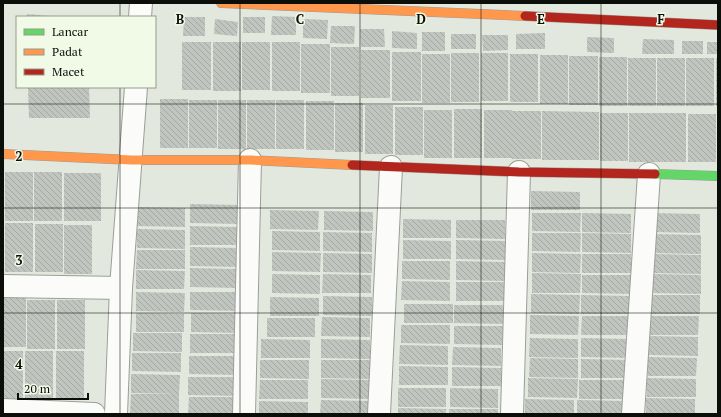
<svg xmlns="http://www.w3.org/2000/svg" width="721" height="417" font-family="'PT Serif',serif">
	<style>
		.building { fill: url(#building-back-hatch) }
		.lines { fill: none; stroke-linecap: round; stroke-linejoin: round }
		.street-casing { stroke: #9b9e97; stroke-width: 24 }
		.fast-casing { stroke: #9b9e97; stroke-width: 10 }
		.slow-casing { stroke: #9b9e97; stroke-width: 10 }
		.jam-casing { stroke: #9b9e97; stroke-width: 10 }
		.street { stroke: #fbfcfa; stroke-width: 22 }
		.fast { stroke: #63d668; stroke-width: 9 }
		.slow { stroke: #ff974d; stroke-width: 9 }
		.jam { stroke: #b3261e; stroke-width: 9 }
		.grid { fill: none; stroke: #0c0e09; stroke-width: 1; stroke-opacity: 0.55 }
		.grid-label { font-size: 13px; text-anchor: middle; font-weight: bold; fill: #0c0e09; stroke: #f1f9e7; stroke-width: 3; stroke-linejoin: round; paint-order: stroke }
	</style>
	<defs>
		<pattern id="building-back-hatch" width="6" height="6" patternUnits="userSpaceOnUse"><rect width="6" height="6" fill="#c1c5bf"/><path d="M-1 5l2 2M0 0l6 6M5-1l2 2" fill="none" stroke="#a5a8a3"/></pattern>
	</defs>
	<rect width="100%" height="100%" fill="#e3e8de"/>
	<g class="building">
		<polygon points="27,14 50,16 50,17 27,17"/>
		<polygon points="272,16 296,17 296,35 271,35"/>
		<polygon points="184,17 205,17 205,36 183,36"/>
		<rect x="243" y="17" width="22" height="16"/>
		<polygon points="215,19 238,22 237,36 214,34"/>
		<polygon points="303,19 328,20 327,39 303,38"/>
		<polygon points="331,26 355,26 354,44 330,43"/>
		<polygon points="360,29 384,29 385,47 361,47"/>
		<polygon points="392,31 417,33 417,49 392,48"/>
		<rect x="422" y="32" width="23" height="19"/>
		<polygon points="545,33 545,49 516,49 516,34"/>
		<rect x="451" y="34" width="25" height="15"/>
		<polygon points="482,35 508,35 508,50 483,51"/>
		<polygon points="587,37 614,38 614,53 587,52"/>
		<polygon points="643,39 674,40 674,54 642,54"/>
		<rect x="682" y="41" width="21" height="13"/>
		<rect x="182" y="42" width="29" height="48"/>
		<rect x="213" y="42" width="28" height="49"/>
		<rect x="242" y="42" width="28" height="48"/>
		<rect x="272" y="42" width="28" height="49"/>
		<rect x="707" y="42" width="11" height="12"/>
		<rect x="301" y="44" width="29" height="49"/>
		<rect x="331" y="47" width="28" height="49"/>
		<rect x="361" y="50" width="29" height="48"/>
		<rect x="392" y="52" width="29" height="49"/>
		<rect x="451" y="53" width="28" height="49"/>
		<rect x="481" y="53" width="27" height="48"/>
		<rect x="422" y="54" width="28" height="49"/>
		<rect x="510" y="54" width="28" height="48"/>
		<rect x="540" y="55" width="28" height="49"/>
		<rect x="569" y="56" width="29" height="49"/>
		<rect x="599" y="57" width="28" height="49"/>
		<rect x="628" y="58" width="28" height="48"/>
		<rect x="657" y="58" width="28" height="48"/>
		<rect x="686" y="58" width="28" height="48"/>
		<rect x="716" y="58" width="2" height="48"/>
		<polygon points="28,87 89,87 90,118 29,118"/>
		<rect x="160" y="99" width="28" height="49"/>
		<rect x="189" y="100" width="28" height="48"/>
		<rect x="218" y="100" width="28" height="49"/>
		<rect x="247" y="100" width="28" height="49"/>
		<rect x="276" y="100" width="28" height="49"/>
		<rect x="306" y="101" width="28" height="49"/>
		<rect x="335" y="103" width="28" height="49"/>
		<rect x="365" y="105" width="28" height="49"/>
		<rect x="395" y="107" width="28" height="48"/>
		<rect x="454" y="109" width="28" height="49"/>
		<rect x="424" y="110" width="28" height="48"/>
		<rect x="484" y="110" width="28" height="48"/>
		<rect x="512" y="111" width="29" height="48"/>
		<polygon points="542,111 599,112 599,160 542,160"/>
		<rect x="600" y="113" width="28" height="48"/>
		<rect x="629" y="113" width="29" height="49"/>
		<rect x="658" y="113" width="28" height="49"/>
		<rect x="688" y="114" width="28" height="48"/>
		<rect x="5" y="172" width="28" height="49"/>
		<rect x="34" y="172" width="28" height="49"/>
		<rect x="64" y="173" width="37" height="48"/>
		<polygon points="531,191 580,192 580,210 531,210"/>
		<polygon points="190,204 239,205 239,224 190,223"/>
		<polygon points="137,207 185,208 185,227 137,226"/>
		<polygon points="270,210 319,211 318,230 270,229"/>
		<polygon points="324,211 373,212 373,231 324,230"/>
		<polygon points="532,213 581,213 580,232 532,231"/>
		<polygon points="582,213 631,214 631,233 582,232"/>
		<polygon points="652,213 700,214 700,233 652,232"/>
		<polygon points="403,219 451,220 451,238 403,238"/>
		<polygon points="456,220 505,220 505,239 456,238"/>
		<rect x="5" y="223" width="28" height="49"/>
		<rect x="35" y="224" width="28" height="48"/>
		<rect x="64" y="225" width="28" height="49"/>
		<polygon points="190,226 238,227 238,245 190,245"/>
		<polygon points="137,229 185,230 185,249 137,248"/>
		<polygon points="272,231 320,232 320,251 272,250"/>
		<polygon points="323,232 372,233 372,252 323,251"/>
		<polygon points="532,233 581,233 580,252 532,251"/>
		<polygon points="582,233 631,234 631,253 582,252"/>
		<polygon points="652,234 701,235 701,254 652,253"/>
		<polygon points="403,240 451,241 451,259 403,259"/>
		<polygon points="456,240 505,241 505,260 456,259"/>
		<polygon points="190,247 239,248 239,267 190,266"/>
		<polygon points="137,250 185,250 185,269 136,269"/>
		<polygon points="272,252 321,253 320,272 272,271"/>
		<polygon points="323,253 372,254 372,273 323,272"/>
		<polygon points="532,253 581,254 580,273 532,272"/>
		<rect x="582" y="254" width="49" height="19"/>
		<polygon points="652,254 701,255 701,274 652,273"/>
		<polygon points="402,261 450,261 450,280 402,279"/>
		<polygon points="456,261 505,262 505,281 456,280"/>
		<polygon points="190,268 238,269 238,288 190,287"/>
		<polygon points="136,270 185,271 184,289 136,289"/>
		<polygon points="532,273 581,274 580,293 532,293"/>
		<polygon points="272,274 320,275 320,294 272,293"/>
		<polygon points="323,274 371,275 371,293 322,293"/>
		<polygon points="652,274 701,275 701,294 652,293"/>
		<polygon points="582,275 631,275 631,294 582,293"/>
		<polygon points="402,281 450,282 450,301 401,300"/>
		<polygon points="456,282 505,282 504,301 456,301"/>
		<polygon points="136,292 185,293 184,312 136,311"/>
		<polygon points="190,292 239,292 239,311 190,310"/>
		<polygon points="531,294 580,295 579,314 531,313"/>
		<polygon points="581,295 630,296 630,314 581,314"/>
		<rect x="651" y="295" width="49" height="19"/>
		<polygon points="323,296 372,297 372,316 323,315"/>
		<polygon points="270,297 319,298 319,316 270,316"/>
		<rect x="3" y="298" width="23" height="49"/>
		<rect x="27" y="300" width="28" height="49"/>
		<rect x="57" y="300" width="28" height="49"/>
		<rect x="404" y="304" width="49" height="19"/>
		<polygon points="454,305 503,305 503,324 454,323"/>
		<polygon points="136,313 184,314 184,332 136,332"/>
		<polygon points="191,313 240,314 239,333 191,332"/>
		<polygon points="530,315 579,316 578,335 530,334"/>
		<polygon points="582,316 630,316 630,335 581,335"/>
		<polygon points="650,316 699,316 698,335 650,335"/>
		<polygon points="322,317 370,318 370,337 321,336"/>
		<rect x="267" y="318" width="48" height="19"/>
		<polygon points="401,325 450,325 450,344 401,343"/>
		<polygon points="454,326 503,326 502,345 454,344"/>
		<polygon points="133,333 182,333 182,352 133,351"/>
		<rect x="190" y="334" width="49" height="19"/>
		<polygon points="649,336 698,337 698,356 649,355"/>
		<polygon points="530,338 578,339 578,358 529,357"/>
		<polygon points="581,338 630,339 630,358 581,357"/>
		<polygon points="261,339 310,340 310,358 261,358"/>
		<polygon points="321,339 370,340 370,359 321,358"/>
		<polygon points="400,345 448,346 448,365 399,364"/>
		<polygon points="453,347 501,348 501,366 452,365"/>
		<rect x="3" y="351" width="20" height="48"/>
		<rect x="25" y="351" width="28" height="49"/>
		<rect x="56" y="351" width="28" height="49"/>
		<polygon points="132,353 181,353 181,372 132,371"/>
		<polygon points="189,356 237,356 237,375 189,374"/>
		<polygon points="648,357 697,358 696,376 648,376"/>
		<polygon points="530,358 578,359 578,378 529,377"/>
		<polygon points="581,359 629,360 629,378 581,378"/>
		<polygon points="260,360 309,360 309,379 260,378"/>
		<polygon points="321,360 370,360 370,379 321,378"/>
		<polygon points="399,366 448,367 448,385 399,385"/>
		<polygon points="452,367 501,368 501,386 452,386"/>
		<polygon points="131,374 180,375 179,394 131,393"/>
		<polygon points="188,377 237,377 237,396 188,395"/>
		<polygon points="528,378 578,379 577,398 528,397"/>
		<polygon points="647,378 696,379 696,397 647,397"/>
		<polygon points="321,379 370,380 370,399 321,398"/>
		<polygon points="260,380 308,380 308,399 259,399"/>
		<rect x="579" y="380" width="49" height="19"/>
		<rect x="398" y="388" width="48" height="19"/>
		<polygon points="450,388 498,389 498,408 450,407"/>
		<polygon points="131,394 179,394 179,413 130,413"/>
		<polygon points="189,397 237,397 237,414 188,414"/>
		<polygon points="646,398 695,399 695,414 646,414"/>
		<polygon points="525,399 574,400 574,414 525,414"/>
		<polygon points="321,400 369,401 369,414 320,414"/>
		<polygon points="577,400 626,401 625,414 577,414"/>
		<polygon points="259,401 308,402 308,414 259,414"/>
		<polygon points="398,408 446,409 446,414 398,414"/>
		<rect x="449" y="409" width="49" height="5"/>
	</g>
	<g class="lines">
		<g class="street-casing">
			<g id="street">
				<polyline points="140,17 141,3"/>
				<polyline points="3,286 121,288"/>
				<polyline points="3,410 94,414"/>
				<polyline points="116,414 121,288 136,87"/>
				<polyline points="244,414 250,160"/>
				<polyline points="379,414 391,167"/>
				<polyline points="512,414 519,172"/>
				<polyline points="633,414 649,174"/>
			</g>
		</g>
		<g class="fast-casing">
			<polyline id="fast" points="655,174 718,176"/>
		</g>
		<g class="slow-casing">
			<g id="slow">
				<polyline points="221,3 525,16"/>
				<polyline points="3,154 132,160 250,160 352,165"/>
			</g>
		</g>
		<g class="jam-casing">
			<g id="jam">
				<polyline points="525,16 718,25"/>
				<polyline points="352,165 519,172 655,174"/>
			</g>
		</g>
		<use href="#street" class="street"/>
		<use href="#fast" class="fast"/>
		<use href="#slow" class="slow"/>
		<use href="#jam" class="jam"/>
	</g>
	<path class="grid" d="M120,3V17M240,3V414M360,3V414M481,3V414M601,3V414M120,87V414M3,104H718M3,208H718M3,313H718"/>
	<g class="grid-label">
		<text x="180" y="24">B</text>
		<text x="300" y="24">C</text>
		<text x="421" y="24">D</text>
		<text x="541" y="24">E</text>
		<text x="661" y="24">F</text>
		<text x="19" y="161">2</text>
		<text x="19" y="265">3</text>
		<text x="19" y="369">4</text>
	</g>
	<rect width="721" height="417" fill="none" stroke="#0c0e09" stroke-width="8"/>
	<rect x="16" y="16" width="140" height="72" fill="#f1f9e7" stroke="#959b8e"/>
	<rect x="24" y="29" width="20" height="6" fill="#63d668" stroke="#959b8e"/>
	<text x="52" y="36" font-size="12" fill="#0c0e09">Lancar</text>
	<rect x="24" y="49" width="20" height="6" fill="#ff974d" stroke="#959b8e"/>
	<text x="52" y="56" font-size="12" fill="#0c0e09">Padat</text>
	<rect x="24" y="69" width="20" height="6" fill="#b3261e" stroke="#959b8e"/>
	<text x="52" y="76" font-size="12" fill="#0c0e09">Macet</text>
	<path d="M18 393v6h70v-6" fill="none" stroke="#0c0e09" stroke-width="2"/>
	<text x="24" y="393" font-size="12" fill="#0c0e09" stroke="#f1f9e7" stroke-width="3" paint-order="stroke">20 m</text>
</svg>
